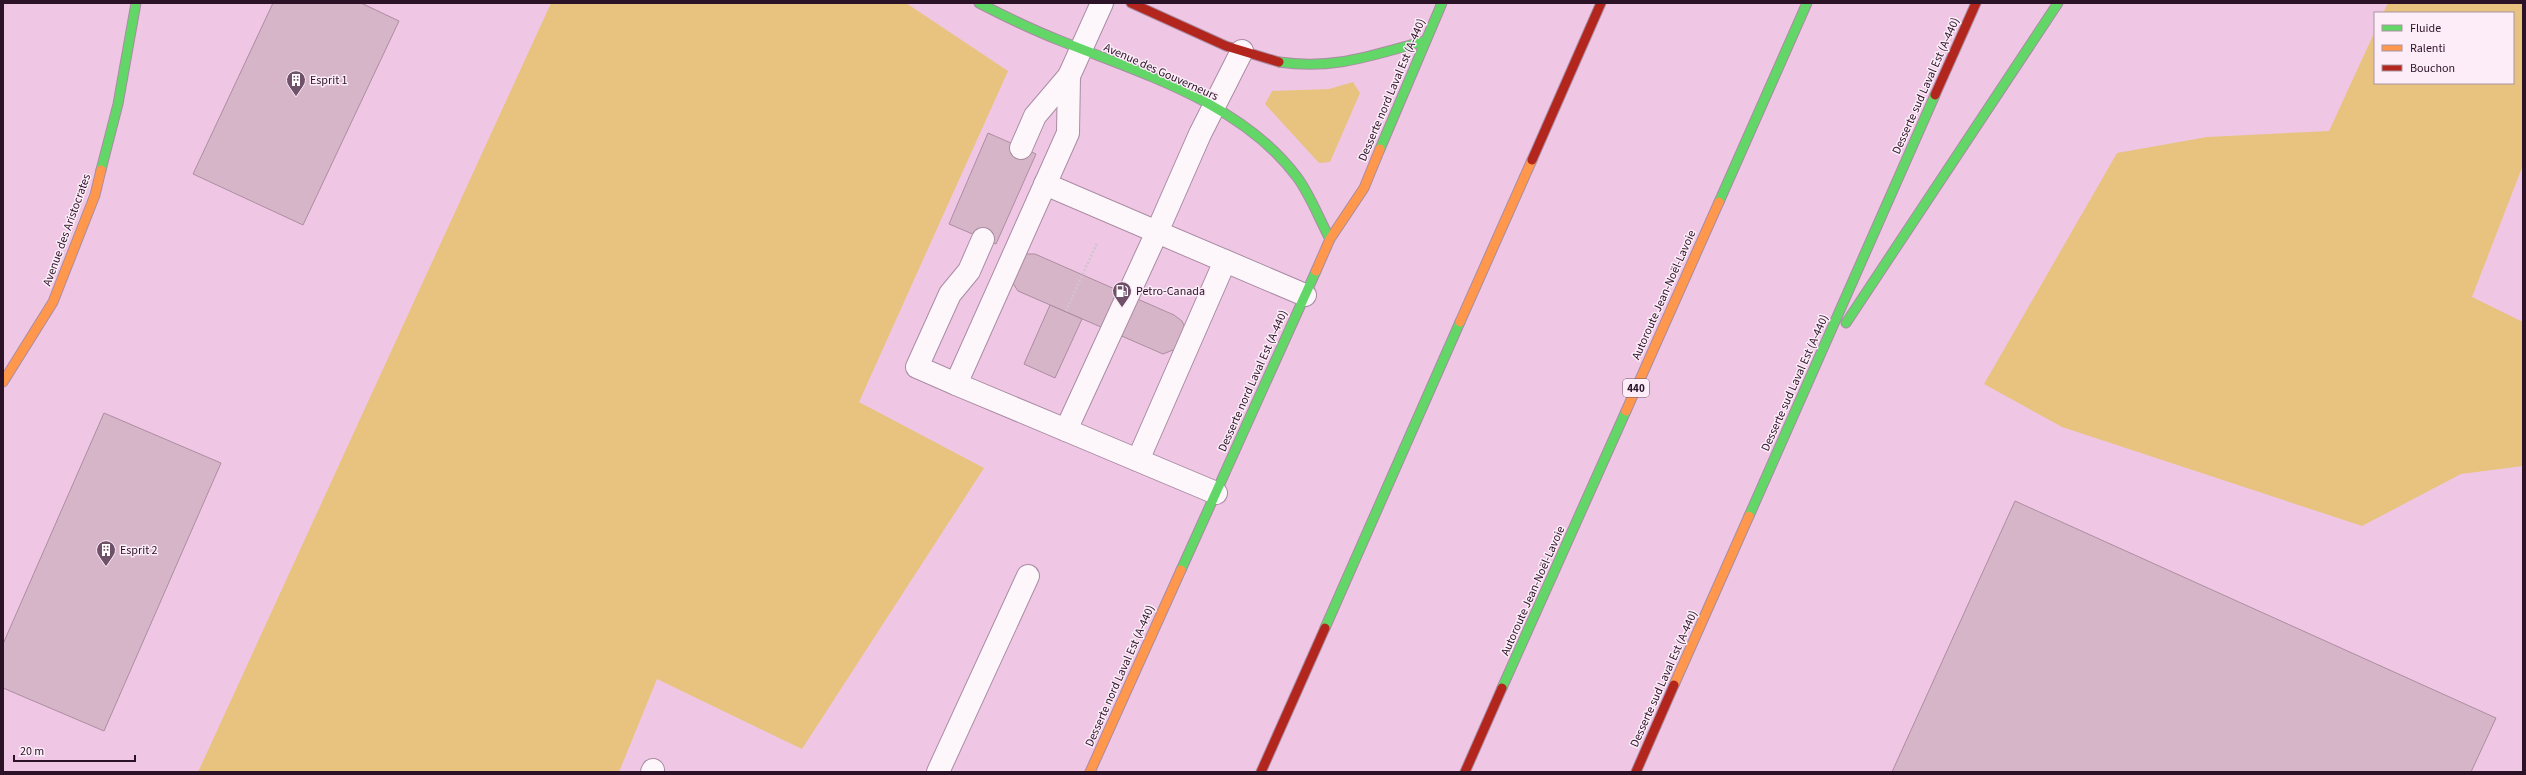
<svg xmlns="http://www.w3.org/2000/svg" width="2526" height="775" font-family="'Source Sans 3',sans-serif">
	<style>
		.green { fill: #e7c37f }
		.building { fill: #d7b5c9; stroke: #ad8ca0 }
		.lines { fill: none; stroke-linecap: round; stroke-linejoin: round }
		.lane-casing { stroke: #aa8ca3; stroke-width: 24 }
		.fast-casing { stroke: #aa8ca3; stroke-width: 11 }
		.slow-casing { stroke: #aa8ca3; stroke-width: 11 }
		.jam-casing { stroke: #aa8ca3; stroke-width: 11 }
		.path { stroke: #d0c4cd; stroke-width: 2.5; stroke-dasharray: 2 2; stroke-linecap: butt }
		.lane { stroke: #fdf7fb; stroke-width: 22 }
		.fast { stroke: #63d668; stroke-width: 9 }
		.slow { stroke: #ff974d; stroke-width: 9 }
		.jam { stroke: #b3261e; stroke-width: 9 }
		.labels { text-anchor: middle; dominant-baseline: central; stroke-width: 3; stroke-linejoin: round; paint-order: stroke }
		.shield { fill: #fcedf8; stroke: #6a5466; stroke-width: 1 }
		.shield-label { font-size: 11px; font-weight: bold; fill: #2c1227 }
		.street-label { font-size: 12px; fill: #2c1227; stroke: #fcedf8 }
		.poi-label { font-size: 12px; fill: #2c1227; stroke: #fcedf8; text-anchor: start }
	</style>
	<rect width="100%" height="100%" fill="#efc7e5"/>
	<g class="green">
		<polygon points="551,3 906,3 1008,71 859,402 984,468 802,749 657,679 619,772 198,772"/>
		<polygon points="2388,3 2523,3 2523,165 2472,297 2523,322 2523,466 2461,474 2362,526 2062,427 1984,384 2117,153 2207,137 2329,131 2375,31 2375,83 2513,83 2513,13 2383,13"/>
		<polygon points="1353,82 1360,93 1330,162 1319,163 1265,104 1272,91 1329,89"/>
	</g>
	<g class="building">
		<polygon points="273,3 361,3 399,21 303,225 193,174"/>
		<polygon points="988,133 1036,154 996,244 949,224"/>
		<polygon points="1026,254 1035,254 1174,315 1182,321 1186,330 1178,348 1163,354 1018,291 1010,279"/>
		<polygon points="1050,305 1082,319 1055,378 1024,364"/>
		<polygon points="104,413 221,463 104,731 3,688 3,644"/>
		<polygon points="2015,501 2496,718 2471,772 1892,772"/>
	</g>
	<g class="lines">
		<g class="lane-casing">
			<g id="lane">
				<polyline points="1242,51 1200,134 1157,232 1305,295"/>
				<polyline points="1021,148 1035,116 1069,76"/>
				<polyline points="1045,184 1157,232 1066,430 1216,493"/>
				<polyline points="956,384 917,367 950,294 969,271 983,239"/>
				<polyline points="1066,430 956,384 1068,133 1069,76 1102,3"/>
				<polyline points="1138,460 1225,261"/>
				<polyline points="652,772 653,770"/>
				<polyline points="938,772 1028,576"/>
			</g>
		</g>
		<g class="fast-casing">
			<g id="fast">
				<path d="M979,3C1006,17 1033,30 1061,41C1143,74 1242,103 1297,177C1311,196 1319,219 1330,239"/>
				<path d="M1279,62C1335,70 1372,55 1425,41"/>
				<polyline points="1380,149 1442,3"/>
				<polyline points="101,170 118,104 136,3"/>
				<polyline points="1719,202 1807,3"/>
				<polyline points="1846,323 2058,3"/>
				<polyline points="1749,516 1935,95"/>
				<polyline points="1181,570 1316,271"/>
				<polyline points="1325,628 1460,322"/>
				<polyline points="1502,688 1626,411"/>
			</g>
		</g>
		<g class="slow-casing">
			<g id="slow">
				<polyline points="1316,271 1330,239 1364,188 1380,149"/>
				<polyline points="1460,322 1532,160"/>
				<polyline points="3,382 53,302 95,195 101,170"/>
				<polyline points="1626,411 1719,202"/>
				<polyline points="1674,685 1749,516"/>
				<polyline points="1090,772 1181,570"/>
			</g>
		</g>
		<g class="jam-casing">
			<g id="jam">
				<polyline points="1131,3 1226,46 1279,62"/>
				<polyline points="1935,95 1976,3"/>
				<polyline points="1532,160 1601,3"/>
				<polyline points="1261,772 1325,628"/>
				<polyline points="1465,772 1502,688"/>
				<polyline points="1636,772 1674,685"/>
			</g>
		</g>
		<polyline class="path" points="1066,311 1097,243"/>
		<use href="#lane" class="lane"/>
		<use href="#fast" class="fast"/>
		<use href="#slow" class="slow"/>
		<use href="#jam" class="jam"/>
	</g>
	<defs>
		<g id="building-pin" transform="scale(1)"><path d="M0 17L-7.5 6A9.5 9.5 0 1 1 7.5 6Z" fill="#70516a" stroke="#fcedf8"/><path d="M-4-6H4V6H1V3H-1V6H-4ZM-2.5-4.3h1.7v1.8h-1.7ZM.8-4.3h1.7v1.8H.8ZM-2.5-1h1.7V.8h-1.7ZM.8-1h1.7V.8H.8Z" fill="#fff"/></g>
		<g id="fuel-pin" transform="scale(1)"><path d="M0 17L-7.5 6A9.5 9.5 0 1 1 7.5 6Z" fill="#70516a" stroke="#fcedf8"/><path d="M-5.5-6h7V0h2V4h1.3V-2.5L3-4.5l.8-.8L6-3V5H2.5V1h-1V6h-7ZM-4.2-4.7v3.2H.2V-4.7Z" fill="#fff"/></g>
	</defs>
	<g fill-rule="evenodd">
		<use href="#building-pin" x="296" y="80"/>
		<use href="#fuel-pin" x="1122" y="291"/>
		<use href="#building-pin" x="106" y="550"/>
	</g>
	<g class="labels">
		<rect class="shield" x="1623" y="379" width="26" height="18" rx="3"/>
		<g class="shield-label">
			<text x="1636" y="388">440</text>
		</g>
		<g class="street-label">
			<text transform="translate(1161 72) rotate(24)">Avenue des Gouverneurs</text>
			<text transform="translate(1926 86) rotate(-66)">Desserte sud Laval Est (A-440)</text>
			<text transform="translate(1392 90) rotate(-67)">Desserte nord Laval Est (A-440)</text>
			<text transform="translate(67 230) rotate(-70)">Avenue des Aristocrates</text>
			<text transform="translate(1664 295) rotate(-66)">Autoroute Jean-Noël-Lavoie</text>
			<text transform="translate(1253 381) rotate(-66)">Desserte nord Laval Est (A-440)</text>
			<text transform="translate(1795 383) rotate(-66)">Desserte sud Laval Est (A-440)</text>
			<text transform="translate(1533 591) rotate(-66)">Autoroute Jean-Noël-Lavoie</text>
			<text transform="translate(1120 676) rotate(-66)">Desserte nord Laval Est (A-440)</text>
			<text transform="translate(1664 679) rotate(-66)">Desserte sud Laval Est (A-440)</text>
		</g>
		<g class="poi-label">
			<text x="310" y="80">Esprit 1</text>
			<text x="1136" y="291">Petro-Canada</text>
			<text x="120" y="550">Esprit 2</text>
		</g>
	</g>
	<rect width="2526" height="775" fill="none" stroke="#2c1227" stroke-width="8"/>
	<rect x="2374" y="12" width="140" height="72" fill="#fcedf8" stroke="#a995a4"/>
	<rect x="2382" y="25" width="20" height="6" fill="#63d668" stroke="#a995a4"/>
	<text x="2410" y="32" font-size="12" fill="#2c1227">Fluide</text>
	<rect x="2382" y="45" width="20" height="6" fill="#ff974d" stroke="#a995a4"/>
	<text x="2410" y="52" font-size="12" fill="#2c1227">Ralenti</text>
	<rect x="2382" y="65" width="20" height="6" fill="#b3261e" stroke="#a995a4"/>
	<text x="2410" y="72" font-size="12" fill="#2c1227">Bouchon</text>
	<path d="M14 755v6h121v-6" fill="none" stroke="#2c1227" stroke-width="2"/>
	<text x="20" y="755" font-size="12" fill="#2c1227" stroke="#fcedf8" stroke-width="3" paint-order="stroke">20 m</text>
</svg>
